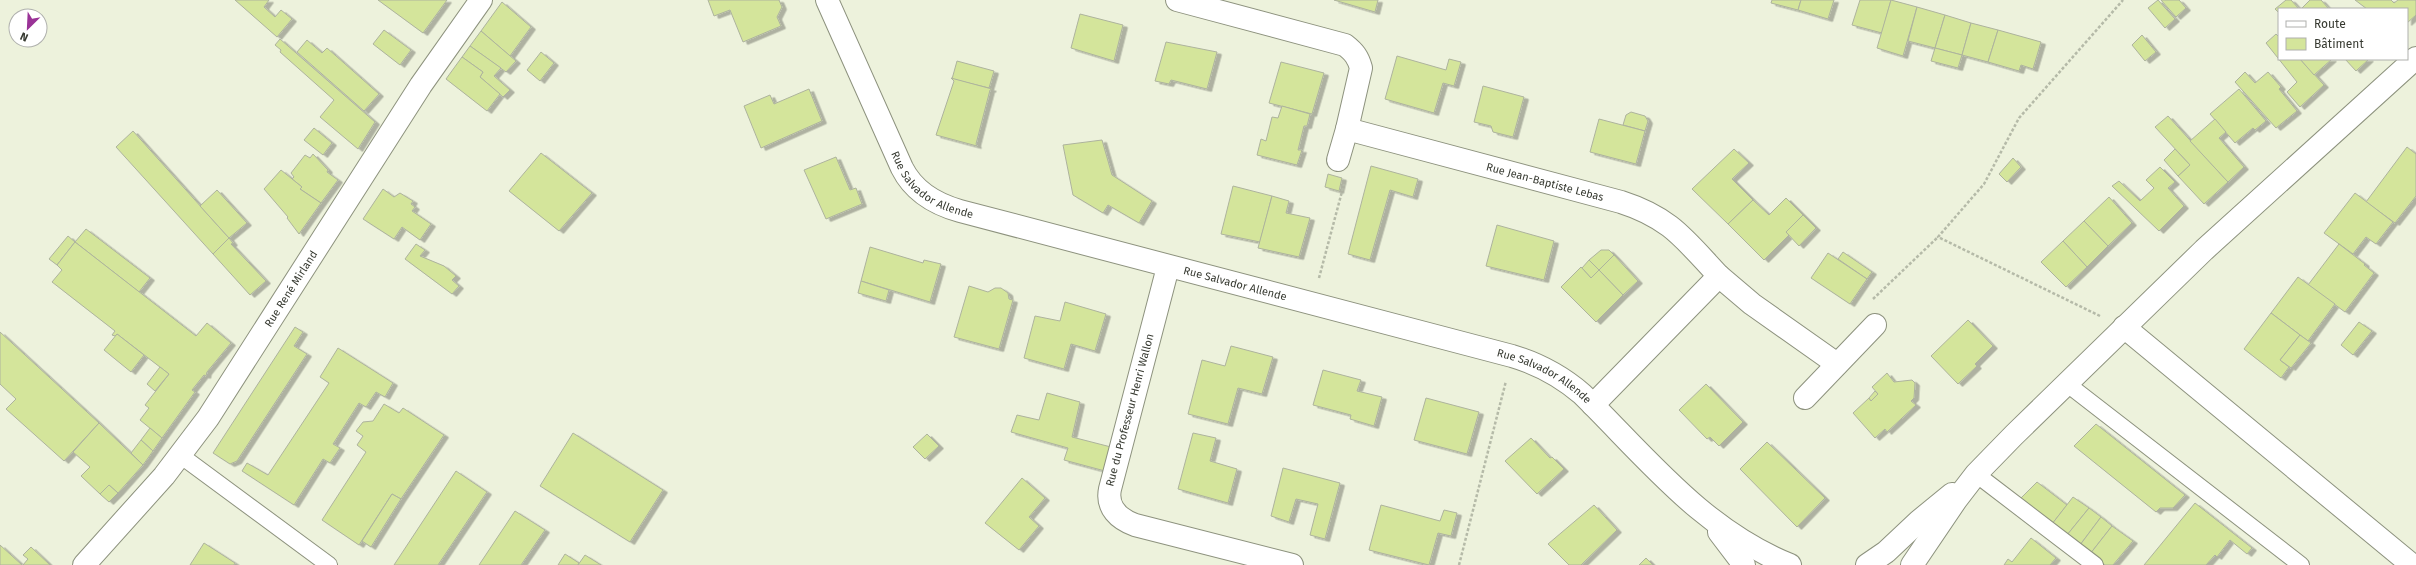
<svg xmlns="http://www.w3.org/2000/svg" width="2416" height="565" font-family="'Fira Sans',sans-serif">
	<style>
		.building { fill: #d4e59b; stroke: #adb39d; filter: url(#shadow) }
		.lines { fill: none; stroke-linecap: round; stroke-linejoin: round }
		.service-casing { stroke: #8d927e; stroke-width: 18 }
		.minor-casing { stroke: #8d927e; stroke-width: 24 }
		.tertiary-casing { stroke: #8d927e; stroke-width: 24 }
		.path { stroke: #b5baa8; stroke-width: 2.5; stroke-dasharray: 3 2; stroke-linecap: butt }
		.service { stroke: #fff; stroke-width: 16 }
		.minor { stroke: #fff; stroke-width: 22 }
		.tertiary { stroke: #fff; stroke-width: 22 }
		.labels { text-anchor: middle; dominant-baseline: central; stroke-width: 4; stroke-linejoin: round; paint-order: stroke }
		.street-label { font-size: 11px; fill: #373a31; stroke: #fff }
	</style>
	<defs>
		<filter id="shadow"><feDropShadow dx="4.5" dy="2.5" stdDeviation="0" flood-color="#0004"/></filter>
	</defs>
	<rect width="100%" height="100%" fill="#edf2dc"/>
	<g class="building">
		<polygon points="235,0 269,0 264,7 275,17 281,10 292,19 277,37"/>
		<polygon points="378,0 447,0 423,33"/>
		<polygon points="708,0 779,0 782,7 777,17 781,26 743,42 730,10 714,16"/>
		<polygon points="1334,0 1378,0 1375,12"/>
		<polygon points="1772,0 1801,0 1798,10 1771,3"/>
		<polygon points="1801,0 1834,0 1828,19 1798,10"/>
		<polygon points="1860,0 1891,0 1882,33 1852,25"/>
		<polygon points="1891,0 1917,7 1903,56 1877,48"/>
		<polygon points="2158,0 2175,19 2165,28 2148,8"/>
		<polygon points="2161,0 2179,0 2186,8 2176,17"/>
		<polygon points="2286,0 2291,0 2299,9 2279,9 2279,13 2275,9"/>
		<polygon points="2310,0 2321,0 2329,9 2301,9"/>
		<polygon points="2355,0 2391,0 2394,3 2398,0 2416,0 2416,15 2407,23 2407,9 2367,9"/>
		<polygon points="502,2 531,27 510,56 481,31"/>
		<polygon points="1917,7 1945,15 1935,48 1908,41"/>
		<polygon points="1080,14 1123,25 1114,61 1071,48"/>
		<polygon points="1945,15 1971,23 1962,55 1935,48"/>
		<polygon points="1971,23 1998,30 1988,62 1962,55"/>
		<polygon points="384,30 411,50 400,65 373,44"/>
		<polygon points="1998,30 2041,42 2033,69 2021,65 2019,71 1988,62"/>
		<polygon points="481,31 516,61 506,72 470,46"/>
		<polygon points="2276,34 2279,37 2279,59 2300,59 2324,85 2300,107 2287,92 2297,82 2266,43"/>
		<polygon points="2142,35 2156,52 2145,61 2132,45"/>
		<polygon points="280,39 375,122 358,149 320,117 334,100 280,52 281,50 275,45"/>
		<polygon points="307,40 322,53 327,48 379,94 364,111 297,52"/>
		<polygon points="1166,42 1217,52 1207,89 1171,80 1169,84 1155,81"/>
		<polygon points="470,46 501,68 494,76 510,90 503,97 480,77 483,72 462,57"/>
		<polygon points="1935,48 1962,55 1958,68 1931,61"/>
		<polygon points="541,52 554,63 540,81 527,70"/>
		<polygon points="1397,56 1446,70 1449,59 1461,62 1454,86 1443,83 1434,113 1385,99"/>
		<polygon points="462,57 483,72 480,77 500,94 487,111 446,79"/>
		<polygon points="2300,59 2332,59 2314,75"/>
		<polygon points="2345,59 2369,59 2356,71"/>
		<polygon points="957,61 994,71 989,88 952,79"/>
		<polygon points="1281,62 1324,73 1312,114 1269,103"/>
		<polygon points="2245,72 2255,83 2268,72 2281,87 2279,89 2297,111 2276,128 2235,82"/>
		<polygon points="951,78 992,89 990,90 976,144 977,146 936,135 954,81"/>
		<polygon points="1483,86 1524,97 1513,137 1493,132 1491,126 1474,122"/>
		<polygon points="809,89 822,121 761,148 744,106 770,95 774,104"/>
		<polygon points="2239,89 2266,121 2255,130 2253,128 2235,143 2210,114"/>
		<polygon points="1282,106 1310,114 1307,126 1304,126 1298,150 1302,150 1297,165 1257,155 1261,139 1266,141 1272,117 1278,118"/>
		<polygon points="1631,112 1645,116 1648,121 1645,131 1623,125 1626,115"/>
		<polygon points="2168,116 2228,182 2204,204 2178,176 2190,165 2155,127"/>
		<polygon points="1599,119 1645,131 1636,164 1590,152"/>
		<polygon points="2215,119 2226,132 2219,138 2244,167 2228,182 2190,141"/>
		<polygon points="314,128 332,143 323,155 304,140"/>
		<polygon points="133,131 229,238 213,254 116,147"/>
		<polygon points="1102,140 1112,175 1152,201 1139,223 1108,205 1103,213 1073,195 1063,145"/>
		<polygon points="2407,147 2416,154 2416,196 2395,223 2366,202"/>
		<polygon points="1734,149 1749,163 1732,179 1753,200 1728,224 1692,189"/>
		<polygon points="2175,149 2190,165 2178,176 2164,160"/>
		<polygon points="541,153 592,193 559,231 509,191"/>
		<polygon points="313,154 328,170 327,172 338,180 321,203 300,189 302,187 292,179 294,177 291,173 305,155 310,158"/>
		<polygon points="836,157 850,190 856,188 862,204 826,219 804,170"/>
		<polygon points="2013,158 2021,167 2007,182 1999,174"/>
		<polygon points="1371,166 1418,179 1413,197 1390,190 1370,260 1348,254"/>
		<polygon points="2160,167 2175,182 2168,188 2184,206 2159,231 2112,186 2119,181 2140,201 2154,188 2146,180"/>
		<polygon points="281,170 302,187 300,189 321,203 299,234 287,218 288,217 264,189"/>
		<polygon points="1328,174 1342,178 1339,191 1325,187"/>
		<polygon points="1233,186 1272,196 1260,242 1221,234"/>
		<polygon points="383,189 394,197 400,193 413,201 411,204 415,207 412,211 431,224 420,240 402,227 394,239 363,219"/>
		<polygon points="217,190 247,223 229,238 200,206"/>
		<polygon points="2355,193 2393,222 2376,244 2366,237 2353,254 2324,233"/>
		<polygon points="1272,196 1289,201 1286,213 1310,218 1299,257 1258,248"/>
		<polygon points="2109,197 2132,223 2108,246 2084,221"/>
		<polygon points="1786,198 1803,215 1786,232 1789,235 1764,260 1728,224 1753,200 1769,215"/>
		<polygon points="1803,215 1816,228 1799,246 1786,232"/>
		<polygon points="2084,221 2108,246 2087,267 2063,241"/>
		<polygon points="1497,225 1554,241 1544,280 1486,266"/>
		<polygon points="86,229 150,278 139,292 75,242"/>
		<polygon points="68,236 75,242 57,265 49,259"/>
		<polygon points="229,238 233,243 231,244 266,281 250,295 213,254"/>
		<polygon points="2063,241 2087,267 2066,287 2041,262"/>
		<polygon points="75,242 196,336 207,323 231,343 207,372 206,376 204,375 192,390 195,392 162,438 140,420 149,408 145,405 169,374 117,334 115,336 112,335 115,331 52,282 62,270 57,265"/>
		<polygon points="416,244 425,250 420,256 444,266 456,276 452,280 459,286 452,294 405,259"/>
		<polygon points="2339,244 2365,264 2364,265 2374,273 2345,312 2308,285"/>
		<polygon points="870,247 923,263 924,260 941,264 930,302 861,281"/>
		<polygon points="1601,250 1609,250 1614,255 1599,270 1589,260"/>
		<polygon points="1843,252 1872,272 1867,279 1838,259"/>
		<polygon points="1828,253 1867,279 1850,304 1811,278"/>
		<polygon points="1614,255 1638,281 1623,295 1599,270"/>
		<polygon points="1589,260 1599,270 1591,278 1582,268"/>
		<polygon points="1581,267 1591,278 1599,270 1623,295 1596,322 1561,287"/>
		<polygon points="2298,277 2335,304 2308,341 2271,313"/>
		<polygon points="861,281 889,290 886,301 858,293"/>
		<polygon points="969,286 988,292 995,288 1001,288 1008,293 1009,299 1013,300 999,349 954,337"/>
		<polygon points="1065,302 1106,314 1095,351 1071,344 1064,369 1024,358 1035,316 1060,321"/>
		<polygon points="2271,313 2300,335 2280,360 2289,367 2281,378 2244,349"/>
		<polygon points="1968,320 1993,346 1975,364 1977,366 1958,384 1931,356"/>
		<polygon points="2359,322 2372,331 2353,355 2341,345"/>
		<polygon points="295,327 303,332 294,346 307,354 237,461 230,464 213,453"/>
		<polygon points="0,332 99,423 64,461 6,409 16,399 0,384"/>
		<polygon points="117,334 144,355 131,372 104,350"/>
		<polygon points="2300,335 2311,343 2291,368 2280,360"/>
		<polygon points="1231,346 1273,357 1262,394 1238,388 1228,424 1188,414 1202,360 1225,366"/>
		<polygon points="338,348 393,383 385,397 376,392 366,407 359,403 333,444 340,448 330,463 323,459 294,505 242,471 247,463 268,475 329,383 320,377"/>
		<polygon points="160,367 169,374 155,391 147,384"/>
		<polygon points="1323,370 1361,380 1357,391 1382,397 1374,426 1350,419 1351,415 1313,405"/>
		<polygon points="1887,373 1894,382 1912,380 1915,383 1914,398 1911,401 1916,405 1887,432 1885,429 1875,438 1853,413 1869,398 1871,401 1878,394 1872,387"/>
		<polygon points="1706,384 1743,422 1719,446 1710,437 1707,439 1679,410"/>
		<polygon points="1875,391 1878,394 1871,401 1869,398"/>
		<polygon points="1047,393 1080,402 1072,437 1111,447 1105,471 1064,460 1068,448 1011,432 1017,415 1039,420"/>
		<polygon points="1426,398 1479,412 1467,454 1414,440"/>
		<polygon points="384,404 399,413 403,408 444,435 401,499 392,494 359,545 322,520 366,452 357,445 363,436 356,431 363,422 373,421"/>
		<polygon points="99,423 143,465 118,493 109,485 100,494 81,476 90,467 73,452"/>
		<polygon points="2096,424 2185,495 2173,508 2160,508 2156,512 2074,446"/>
		<polygon points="150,428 162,438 153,451 141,440"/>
		<polygon points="573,433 663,490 630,542 540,486"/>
		<polygon points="1193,433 1216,438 1210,461 1237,469 1228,503 1178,489"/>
		<polygon points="927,434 939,446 925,459 913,447"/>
		<polygon points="1531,438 1550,458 1552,457 1564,469 1537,494 1505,461"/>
		<polygon points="141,440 153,451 143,465 131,453"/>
		<polygon points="1767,442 1825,498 1797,527 1740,469"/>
		<polygon points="1283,468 1340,483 1325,539 1310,535 1318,504 1296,499 1289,522 1271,516"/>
		<polygon points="456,471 487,492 438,565 394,565"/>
		<polygon points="1022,478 1045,498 1029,517 1039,526 1019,550 985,523"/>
		<polygon points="2037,482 2067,505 2052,524 2019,500"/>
		<polygon points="109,485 118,493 109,502 100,494"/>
		<polygon points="392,494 401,499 371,547 362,541"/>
		<polygon points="2073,497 2089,508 2067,535 2052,524"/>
		<polygon points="2195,503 2252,548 2247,554 2230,540 2217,557 2215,555 2206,565 2144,565"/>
		<polygon points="1381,505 1440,521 1444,510 1457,513 1451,536 1438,533 1429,565 1369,550"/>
		<polygon points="1594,505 1617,530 1581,565 1569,565 1548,544"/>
		<polygon points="2089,508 2101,517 2080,545 2067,535"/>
		<polygon points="515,511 545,530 521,565 479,565"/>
		<polygon points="2101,517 2112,526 2090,554 2080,545"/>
		<polygon points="2112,526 2133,541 2113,565 2105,565 2090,554"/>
		<polygon points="2031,538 2056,558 2050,565 2004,565 2008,559 2012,562"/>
		<polygon points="204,543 235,563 234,565 190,565"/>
		<polygon points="0,545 22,565 0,565"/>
		<polygon points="31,547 50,565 23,565 28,559 23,555"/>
		<polygon points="565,554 579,563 578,565 558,565"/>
		<polygon points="585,555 601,565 578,565"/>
		<polygon points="1646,558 1653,565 1639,565"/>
	</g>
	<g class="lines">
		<g class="service-casing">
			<g id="service">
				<polyline points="2066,383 2301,565"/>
				<polyline points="180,455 329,565"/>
				<polyline points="1976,474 2095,565"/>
			</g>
		</g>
		<g class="minor-casing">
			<g id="minor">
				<path id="s1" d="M827,0L902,168C914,192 935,204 960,211L1512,356C1539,364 1561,376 1582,394C1647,458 1703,530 1790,565"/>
				<path id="s2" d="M1177,0L1345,45C1354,52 1358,57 1361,68L1347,129L1621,202C1671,218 1685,240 1719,276L1593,405"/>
				<polyline points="1338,160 1347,129"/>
				<path d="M1168,267L1110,489C1106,508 1119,519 1135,525L1292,565"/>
				<polyline points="1719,276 1752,304 1837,364"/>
				<polyline points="2124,327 2412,565"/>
				<polyline points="1805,398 1875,325"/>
				<polyline points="1719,532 1744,565"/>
				<path id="s3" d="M84,565L164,476L208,418L421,85L481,0"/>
			</g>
		</g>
		<g class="tertiary-casing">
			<g id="tertiary">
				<polyline points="1867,565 1886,552 1919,521 1952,494"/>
				<polyline points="1912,565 1956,500 1976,474 2014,435 2204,250 2416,58"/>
			</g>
		</g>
		<g class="path">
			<polyline points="1319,278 1344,184"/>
			<polyline points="1873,299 1938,237"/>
			<polyline points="2100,316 1938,237 1984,184 2019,118 2123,0"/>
			<polyline points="1459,565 1506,381"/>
		</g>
		<use href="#service" class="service"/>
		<use href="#minor" class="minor"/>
		<use href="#tertiary" class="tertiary"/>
	</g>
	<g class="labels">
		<g class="street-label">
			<text stroke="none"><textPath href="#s1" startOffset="219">Rue Salvador Allende</textPath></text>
			<text stroke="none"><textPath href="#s2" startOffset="470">Rue Jean-Baptiste Lebas</textPath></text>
			<text stroke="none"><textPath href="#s1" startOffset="543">Rue Salvador Allende</textPath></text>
			<text stroke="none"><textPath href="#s3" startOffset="346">Rue René Mirland</textPath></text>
			<text stroke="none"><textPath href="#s1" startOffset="867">Rue Salvador Allende</textPath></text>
			<text transform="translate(1130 410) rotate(-75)">Rue du Professeur Henri Wallon</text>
		</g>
	</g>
	<rect x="2278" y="8" width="130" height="52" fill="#ffffff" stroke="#afb0ad"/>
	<rect x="2286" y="21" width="20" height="6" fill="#ffffff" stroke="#afb0ad"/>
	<text x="2314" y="28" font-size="12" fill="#373a31">Route</text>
	<rect x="2286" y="38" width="20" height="12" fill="#d4e59b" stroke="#afb0ad"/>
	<text x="2314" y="48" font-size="12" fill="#373a31">Bâtiment</text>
	<g transform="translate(28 28) rotate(204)"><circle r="19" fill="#ffffff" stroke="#afb0ad"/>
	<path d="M0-3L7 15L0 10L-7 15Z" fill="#9a3397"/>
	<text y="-6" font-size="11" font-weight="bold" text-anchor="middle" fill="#373a31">N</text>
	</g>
</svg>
